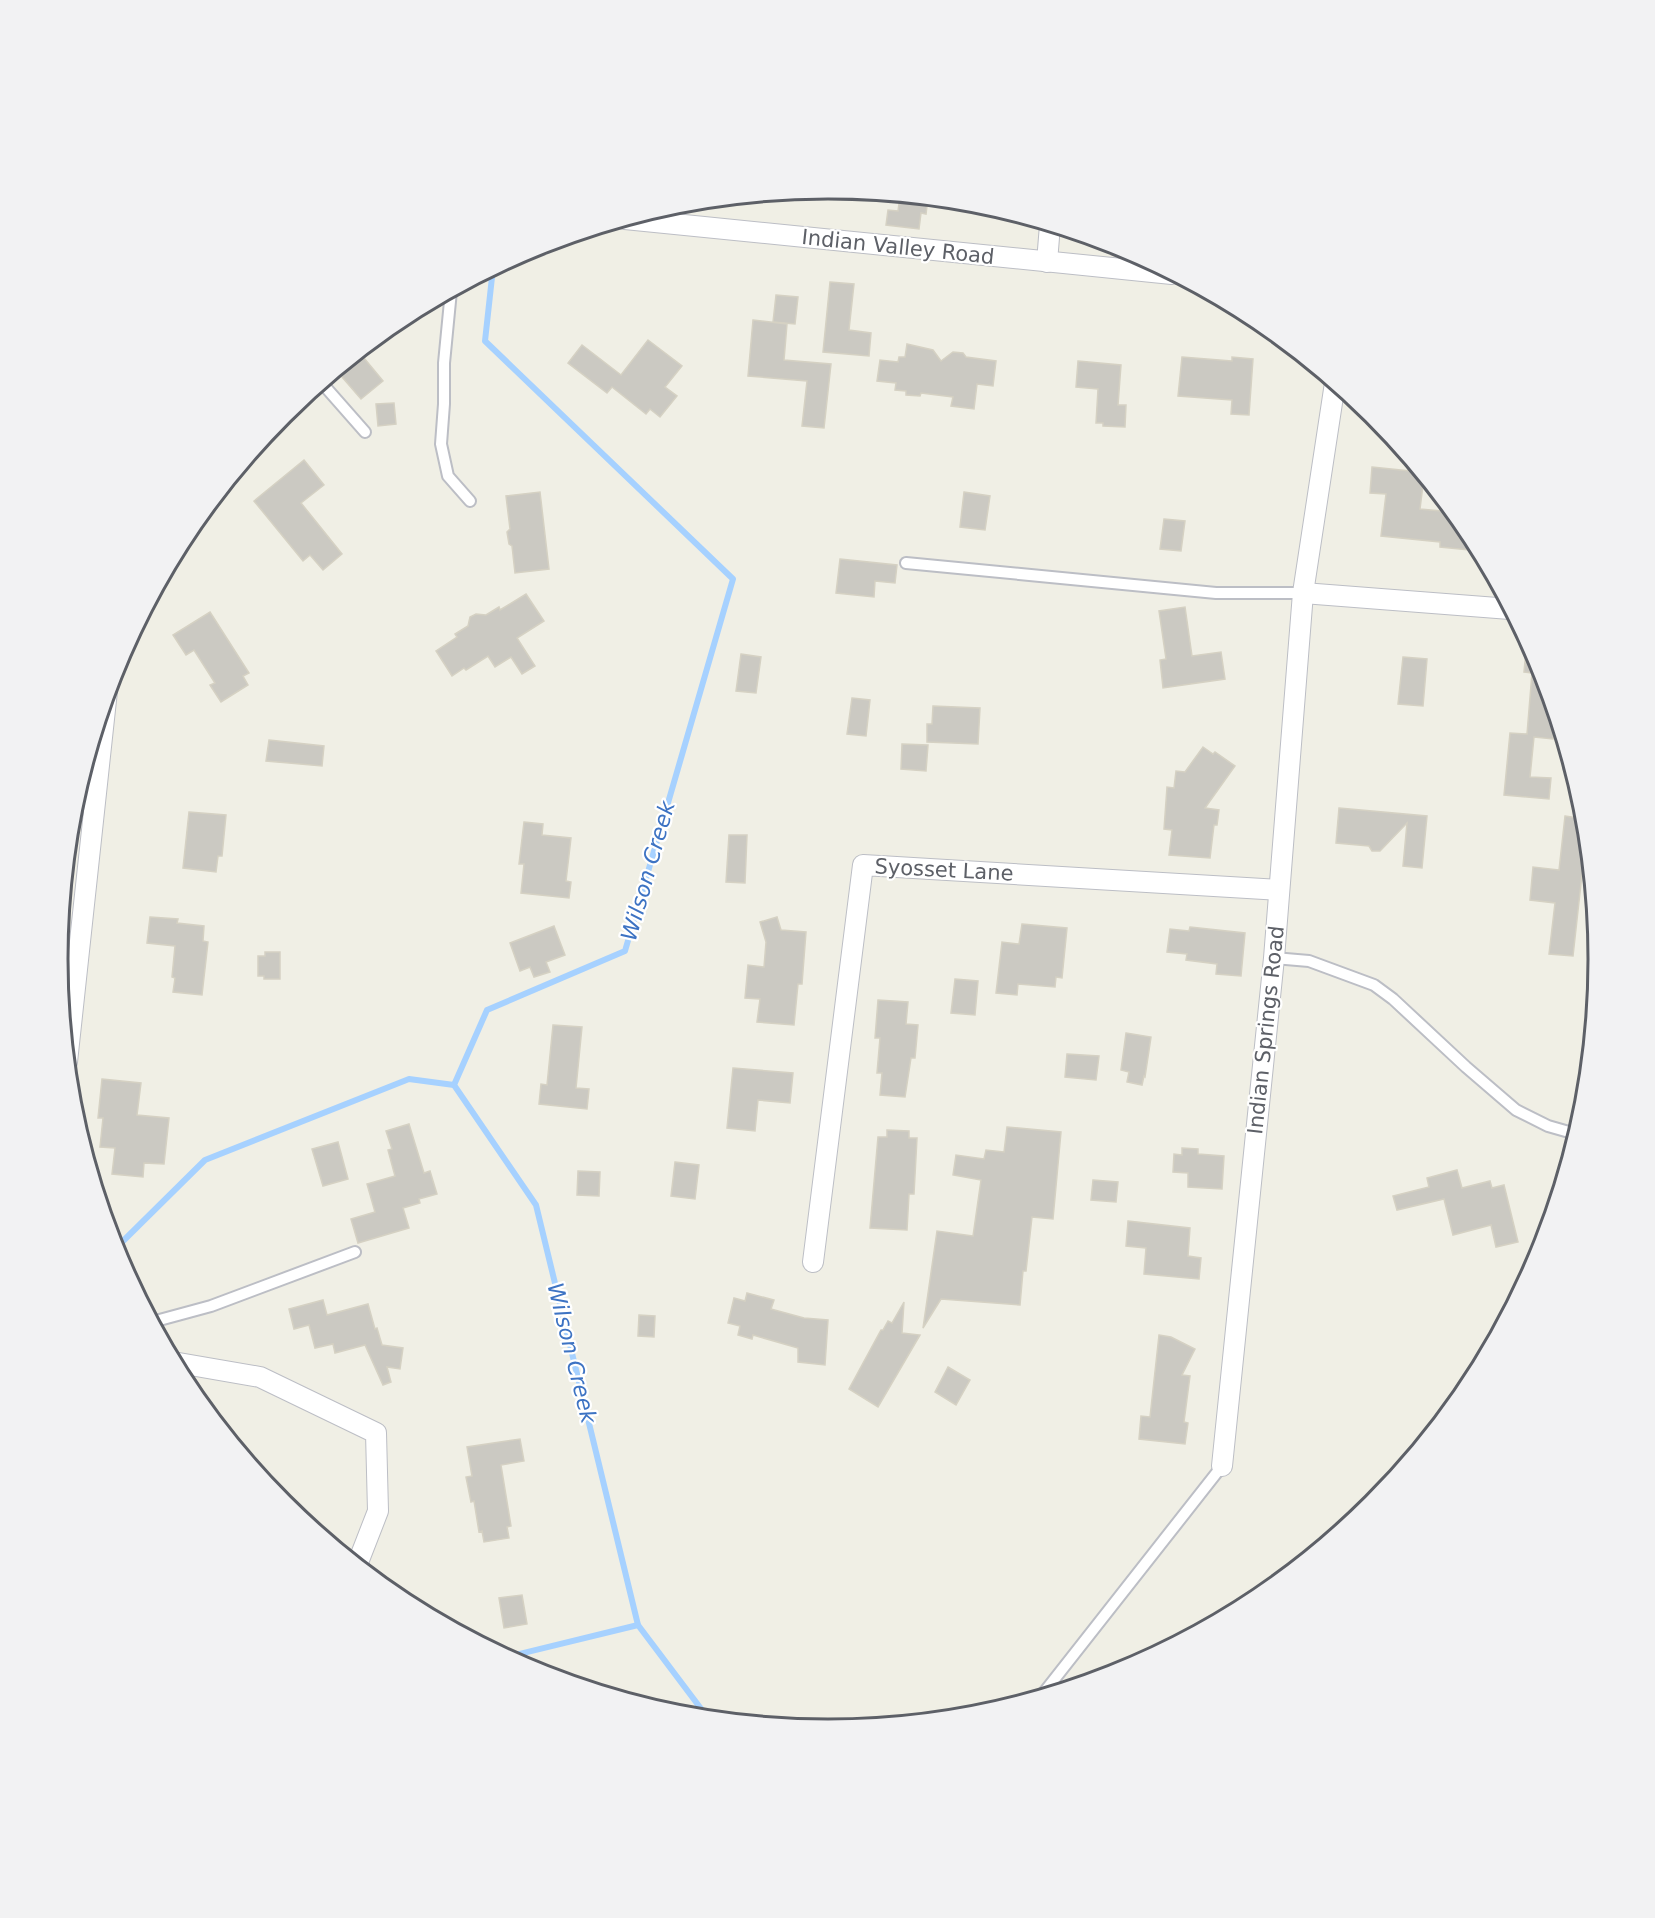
<svg xmlns="http://www.w3.org/2000/svg" width="1655" height="1918" font-family="'DejaVu Sans',sans-serif">
	<style>
		.lines { fill: none; stroke-linecap: round; stroke-linejoin: round }
		.stream { stroke: #a6d1ff; stroke-width: 6 }
		.building { fill: #cbc9c2; stroke: #d5d1c3; stroke-width: 1.5 }
		.lane-casing { stroke: #bcbec5; stroke-width: 14 }
		.street-casing { stroke: #bcbec5; stroke-width: 22 }
		.lane { stroke: #fff; stroke-width: 10 }
		.street { stroke: #fff; stroke-width: 20 }
		.labels { text-anchor: middle; dominant-baseline: central; stroke-width: 4.5; stroke-linejoin: round; paint-order: stroke }
		.street-label { font-size: 21px; fill: #5d6067; stroke: #fff }
		.water-label { font-size: 22px; font-style: italic; fill: #3d73c3; stroke: #fff }
		.rim { fill: none; stroke: #5d6067; stroke-width: 3 }
	</style>
	<rect width="100%" height="100%" fill="#f0efe5"/>
	<g class="lines">
		<g class="stream">
			<polyline points="493,268 485,341 733,579 625,951 487,1010 454,1085 536,1205 638,1625 708,1718"/>
			<polyline points="114,1250 205,1160 409,1079 454,1085"/>
			<polyline points="507,1657 638,1625"/>
		</g>
	</g>
	<g class="building">
		<polygon points="900,196 928,198 926,214 921,213 919,229 886,225 888,210 898,211"/>
		<polygon points="830,282 854,284 849,330 871,333 869,356 823,352"/>
		<polygon points="776,295 798,297 795,324 773,322"/>
		<polygon points="753,320 787,324 784,360 831,364 824,428 802,426 807,381 748,376"/>
		<polygon points="648,340 682,366 665,387 677,396 660,417 650,409 646,414 612,387 607,393 568,363 582,345 621,375"/>
		<polygon points="907,344 933,350 941,361 953,352 963,353 966,357 996,361 993,386 977,384 974,409 951,406 953,397 921,393 920,396 906,395 906,391 895,390 896,383 877,381 880,360 898,362 899,357 905,357"/>
		<polygon points="359,352 383,381 361,399 336,370"/>
		<polygon points="1182,357 1232,361 1232,357 1253,359 1249,415 1231,414 1232,400 1178,396"/>
		<polygon points="1078,361 1121,365 1118,405 1126,405 1125,427 1103,426 1103,423 1096,423 1098,389 1076,387"/>
		<polygon points="394,403 396,424 378,426 376,404"/>
		<polygon points="304,460 324,485 301,503 342,554 323,570 310,555 303,561 254,501"/>
		<polygon points="1372,467 1420,472 1424,477 1420,509 1453,512 1470,535 1469,550 1440,547 1440,542 1381,536 1386,494 1370,493"/>
		<polygon points="540,492 549,569 515,573 512,546 509,544 507,532 510,529 506,496"/>
		<polygon points="964,492 990,496 985,530 960,527"/>
		<polygon points="1164,519 1185,521 1181,551 1160,549"/>
		<polygon points="840,559 897,565 895,583 875,581 874,597 836,593"/>
		<polygon points="526,594 544,621 517,638 535,666 522,674 511,657 495,667 488,656 466,670 464,668 452,676 436,651 457,637 455,634 468,626 470,617 476,614 486,615 499,607 500,610"/>
		<polygon points="1185,607 1192,656 1221,652 1225,679 1163,688 1160,660 1166,659 1159,611"/>
		<polygon points="210,612 249,673 243,676 248,685 221,702 210,685 215,683 194,650 186,655 173,635"/>
		<polygon points="1527,640 1539,664 1555,715 1553,739 1534,737 1530,777 1551,778 1549,799 1504,795 1510,733 1527,734 1532,673 1524,672"/>
		<polygon points="741,654 761,657 756,693 736,691"/>
		<polygon points="1403,657 1427,659 1423,706 1398,704"/>
		<polygon points="852,698 870,700 866,736 847,734"/>
		<polygon points="933,706 980,708 978,744 927,742 927,724 932,724"/>
		<polygon points="269,740 324,746 322,766 266,761"/>
		<polygon points="902,744 928,745 926,771 901,769"/>
		<polygon points="1203,747 1213,754 1215,752 1235,766 1205,808 1219,810 1217,825 1214,825 1210,858 1169,855 1172,830 1164,829 1167,787 1174,788 1176,771 1185,772"/>
		<polygon points="1339,808 1427,816 1422,868 1403,866 1407,823 1380,851 1372,851 1369,846 1336,843"/>
		<polygon points="189,812 226,815 222,856 218,856 216,872 183,868"/>
		<polygon points="1565,816 1584,819 1586,838 1573,956 1549,954 1555,903 1530,900 1533,867 1559,870"/>
		<polygon points="524,822 543,824 542,835 571,838 566,881 571,882 569,898 521,893 524,864 519,864"/>
		<polygon points="729,835 747,835 745,883 726,882"/>
		<polygon points="150,917 178,919 177,923 204,926 203,941 208,942 202,995 173,992 175,978 172,977 175,946 147,943"/>
		<polygon points="777,917 781,930 806,932 802,984 798,984 794,1025 757,1022 760,999 745,998 748,965 764,967 766,942 760,922"/>
		<polygon points="1022,924 1067,928 1062,978 1056,977 1055,987 1018,984 1017,995 996,993 1002,942 1019,944"/>
		<polygon points="554,926 565,955 546,962 550,972 534,977 530,967 520,971 510,943"/>
		<polygon points="1190,927 1245,933 1241,976 1216,974 1217,964 1186,960 1187,954 1167,952 1170,929 1189,931"/>
		<polygon points="265,952 280,952 280,979 264,979 264,976 258,976 258,956 265,956"/>
		<polygon points="955,979 978,981 975,1015 951,1013"/>
		<polygon points="878,1000 908,1002 906,1024 918,1025 915,1058 911,1058 905,1097 880,1095 882,1073 877,1073 880,1038 875,1038"/>
		<polygon points="553,1025 582,1027 576,1088 589,1089 587,1109 539,1104 541,1084 547,1085"/>
		<polygon points="1126,1033 1151,1037 1145,1077 1144,1076 1142,1085 1127,1082 1129,1072 1121,1070"/>
		<polygon points="1067,1054 1099,1056 1096,1080 1065,1077"/>
		<polygon points="733,1068 793,1073 790,1103 758,1100 755,1131 727,1128"/>
		<polygon points="102,1079 141,1083 137,1115 169,1118 164,1164 144,1163 143,1177 112,1174 115,1148 100,1147 103,1118 98,1118"/>
		<polygon points="409,1124 424,1173 430,1171 437,1194 419,1199 420,1203 403,1208 409,1228 358,1243 351,1219 375,1212 367,1184 395,1176 388,1150 392,1149 386,1131"/>
		<polygon points="1007,1127 1061,1132 1053,1219 1032,1217 1026,1271 1023,1271 1020,1305 941,1299 923,1328 937,1231 973,1236 981,1180 953,1175 956,1155 984,1159 986,1150 1004,1152"/>
		<polygon points="887,1130 909,1131 909,1138 917,1138 914,1194 909,1194 907,1230 870,1228 878,1137 887,1137"/>
		<polygon points="338,1142 348,1179 323,1186 312,1149"/>
		<polygon points="1182,1148 1198,1149 1198,1154 1224,1156 1222,1189 1188,1187 1188,1173 1173,1172 1174,1154 1182,1155"/>
		<polygon points="675,1162 699,1165 695,1199 671,1196"/>
		<polygon points="1457,1170 1462,1188 1490,1181 1492,1188 1504,1185 1518,1242 1496,1247 1491,1225 1453,1235 1444,1199 1397,1210 1393,1196 1429,1187 1427,1178"/>
		<polygon points="578,1171 600,1172 599,1196 577,1195"/>
		<polygon points="1093,1180 1118,1182 1116,1202 1091,1200"/>
		<polygon points="1128,1221 1190,1228 1188,1256 1201,1258 1199,1279 1144,1274 1146,1248 1126,1246"/>
		<polygon points="747,1293 774,1300 771,1309 804,1318 828,1320 825,1365 798,1362 798,1348 753,1335 752,1339 738,1335 740,1326 728,1323 734,1298 745,1301"/>
		<polygon points="323,1300 327,1315 368,1304 375,1329 377,1328 382,1345 403,1348 400,1369 387,1367 391,1382 383,1385 365,1345 335,1353 333,1344 315,1348 309,1325 294,1329 289,1309"/>
		<polygon points="904,1302 902,1333 920,1335 878,1407 849,1389 881,1330 883,1330 888,1321 892,1323"/>
		<polygon points="639,1315 655,1316 654,1337 638,1336"/>
		<polygon points="1159,1335 1171,1337 1195,1349 1182,1375 1190,1376 1184,1422 1188,1423 1185,1444 1139,1439 1141,1416 1150,1417"/>
		<polygon points="948,1367 970,1380 956,1405 935,1392"/>
		<polygon points="520,1439 524,1461 501,1465 511,1526 507,1527 509,1538 484,1542 482,1531 479,1532 474,1501 471,1502 466,1477 472,1476 467,1447"/>
		<polygon points="522,1595 527,1624 504,1628 499,1598"/>
	</g>
	<g class="lines">
		<g class="lane-casing">
			<g id="lane">
				<polyline points="451,291 444,363 444,404 441,444 448,476 470,501"/>
				<polyline points="321,382 365,432"/>
				<polyline points="906,563 1216,593 1303,593"/>
				<polyline points="1569,767 1569,763"/>
				<polyline points="1274,958 1309,961 1374,985 1393,999 1466,1067 1516,1110 1548,1126 1576,1134"/>
				<polyline points="152,1322 211,1306 355,1252"/>
				<polyline points="1042,1695 1222,1466"/>
			</g>
		</g>
		<g class="street-casing">
			<g id="street">
				<polyline points="625,219 1172,274"/>
				<polyline points="1047,262 1050,225"/>
				<polyline points="1303,593 1510,609"/>
				<polyline points="67,1062 107,691"/>
				<polyline points="813,1262 863,865 1279,890"/>
				<polyline points="173,1362 260,1377 376,1433 378,1511 357,1565"/>
				<polyline points="1222,1466 1274,958 1303,593 1335,383"/>
			</g>
		</g>
		<use href="#lane" class="lane"/>
		<use href="#street" class="street"/>
	</g>
	<g class="labels">
		<g class="street-label">
			<text transform="translate(898 247) rotate(6)">Indian Valley Road</text>
			<text transform="translate(944 870) rotate(3)">Syosset Lane</text>
			<text transform="translate(1266 1030) rotate(-84)">Indian Springs Road</text>
		</g>
		<g class="water-label">
			<text transform="translate(648 871) rotate(-74)">Wilson Creek</text>
			<text transform="translate(572 1353) rotate(76)">Wilson Creek</text>
		</g>
	</g>
	<path d="M0 0H1655V1918H0ZM68 959a760 760 0 1 1 1520 0a760 760 0 1 1-1520 0Z" fill="#f2f2f3" fill-rule="evenodd"/>
	<path class="rim" d="M68 959a760 760 0 1 1 1520 0a760 760 0 1 1-1520 0Z"/>
</svg>
